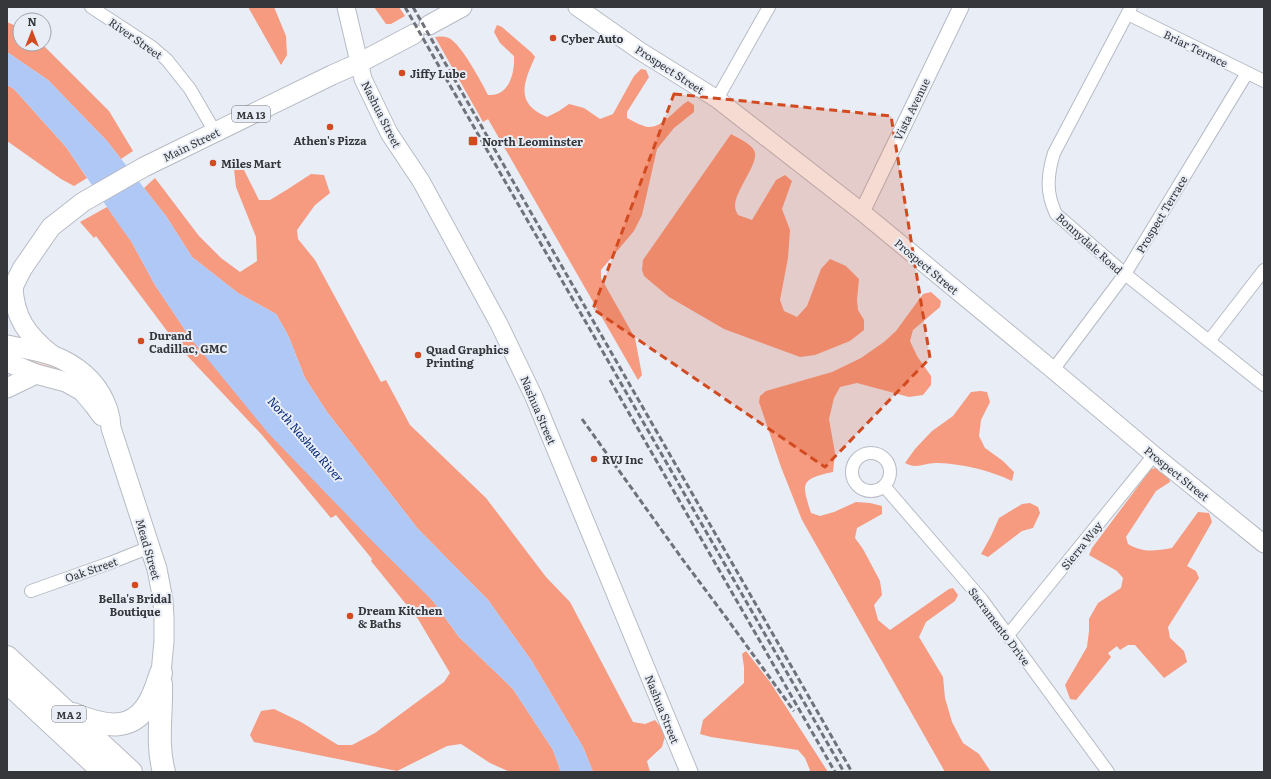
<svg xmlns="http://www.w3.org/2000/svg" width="1271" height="779" font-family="Literata,serif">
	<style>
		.green { fill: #f9d4c9 }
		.forest { fill: #f69a80 }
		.water { fill: #b0c8f6 }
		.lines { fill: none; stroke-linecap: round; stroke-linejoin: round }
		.minor-casing { stroke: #b6bbc4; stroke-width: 14 }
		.tertiary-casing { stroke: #b6bbc4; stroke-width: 17 }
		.secondary-casing { stroke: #b6bbc4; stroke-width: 19 }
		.primary-casing { stroke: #b6bbc4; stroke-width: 21 }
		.motorway-casing { stroke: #b6bbc4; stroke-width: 24 }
		.minor { stroke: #fff; stroke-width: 12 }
		.tertiary { stroke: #fff; stroke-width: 15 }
		.secondary { stroke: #fff; stroke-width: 17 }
		.primary { stroke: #fff; stroke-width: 19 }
		.motorway { stroke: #fff; stroke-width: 22 }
		.rail { stroke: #6f7278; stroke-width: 3; stroke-dasharray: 6 3; stroke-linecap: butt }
		.marked { fill: #d24a1f; fill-opacity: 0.2; stroke: #d24a1f; stroke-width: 3; stroke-dasharray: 8 5; stroke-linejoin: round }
		.poi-dot { fill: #d24a1f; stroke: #e8edf6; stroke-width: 1.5 }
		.labels { text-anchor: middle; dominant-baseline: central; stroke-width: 4; stroke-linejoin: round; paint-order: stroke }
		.shield { fill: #e8edf6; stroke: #6b6e73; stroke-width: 1 }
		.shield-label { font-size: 10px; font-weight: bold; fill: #35373b }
		.street-label { font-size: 11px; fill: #35373b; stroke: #e8edf6 }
		.poi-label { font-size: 11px; font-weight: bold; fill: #35373b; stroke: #e8edf6; text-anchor: start }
		.water-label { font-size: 12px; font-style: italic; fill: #04277a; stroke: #e8edf6 }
	</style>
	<rect width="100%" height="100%" fill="#e8edf6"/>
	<polygon class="green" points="11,352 63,368 67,376 30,365"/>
	<g class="forest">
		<polygon points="248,7 274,7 286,36 287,55 281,65"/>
		<polygon points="374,7 399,7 405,16 391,24 386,24"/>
		<polygon points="7,22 20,28 20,44 42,44 109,111 133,151 121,159 107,141 48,80 7,52"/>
		<path d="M497,25L502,27L532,53L535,57C524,82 514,103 547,117L559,111L569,104L584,108L600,119L613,114L634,76L641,69L646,70L649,77L627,112V118C633,121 641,126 648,127C663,128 676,108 688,101L694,105V112L674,128L657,149L642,215L634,231L601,270V278L635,338L642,375L638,380L488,119L483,122L435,37C442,36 448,36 453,41C464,50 481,81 488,95C509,97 515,73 514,56L500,43L494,32Z"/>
		<polygon points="7,85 14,89 66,147 87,178 74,186 61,179 7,141"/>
		<path d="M731,134C738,138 754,145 755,153C757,166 735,191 735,206C735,209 737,213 738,215L752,220L776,180L785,175L792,181L782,209L790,230L788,258L780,300L784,311L797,317L807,306L821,269L830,259L846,266L859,279L857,300L858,310L864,320V330L850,341L815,355L800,357L724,329L669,297L644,276L642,270L643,260Z"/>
		<polygon points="233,160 239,160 259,200 270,200 288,189 311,174 324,175 330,193 315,205 297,230 298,239 315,260 381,382 386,380 410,425 486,498 546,577 570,602 633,722 645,724 655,720 666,733 662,747 647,761 650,772 593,772 583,747 531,660 488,600 418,529 327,412 305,378 288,335 276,314 238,293 192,257 166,216 144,188 155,178 199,236 221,258 240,272 257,261 256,237 236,187"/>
		<polygon points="107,207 131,241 155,285 191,339 433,601 459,637 513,689 553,750 561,772 510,772 490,763 461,744 447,746 397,771 254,742 250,735 261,711 274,709 301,722 338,745 352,745 375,733 444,682 450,673 418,619 371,561 372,559 336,515 331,518 330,517 262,435 179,347 96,236 94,238 80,222"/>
		<path d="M931,292L941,301L940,307L913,330L910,341L917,356L931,376V385L923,395L909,397L857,383L840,387L834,398L829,419L835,453L833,472C799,479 802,484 811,513L820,516L834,512L856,502L870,503L882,506V514L857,528L855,538L863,549L880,581L882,595L874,605L878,620L890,630L949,589L953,588L958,595L955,601L926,622L919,637L943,677L945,698L952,722L963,743L979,754L991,772H945L802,520L781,467L759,402L760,396L766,391L832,372L861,358L884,342L896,331L923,294Z"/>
		<path d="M980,391L987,392L990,402L981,420L979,436L985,448L1003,461L1014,472L1012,481C989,470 963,464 938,463C925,462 917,470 905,463L915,449L932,431L953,416L971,392Z"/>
		<path d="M1156,468L1169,478L1170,482L1156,491L1126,537L1128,544C1143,553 1155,551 1172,548L1198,512L1209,513L1212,522L1187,566L1196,571L1199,578L1168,627L1170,638L1184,651L1187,662L1164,678L1135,645H1128L1120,650L1117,646L1108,653L1111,657L1076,700L1070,699L1065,685L1087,647L1089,631V619L1098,603L1121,588L1123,578L1117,571L1089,555L1092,548L1151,469Z"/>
		<polygon points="1030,503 1038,507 1040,513 1033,528 1022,531 988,557 981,554 991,536 999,518 1022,504"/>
		<polygon points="746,651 770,682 828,772 809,772 810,770 805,758 798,750 711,737 700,734 703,720 744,683 744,667 742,654"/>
	</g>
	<polygon class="water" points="7,52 48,80 107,141 166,216 192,257 238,293 276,314 288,335 305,378 327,412 418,529 488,600 531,660 583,747 593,772 561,772 553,750 513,689 459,637 433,601 375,544 268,433 191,339 155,285 131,241 122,229 66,147 14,89 7,85"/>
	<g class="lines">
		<g class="minor-casing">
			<g id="minor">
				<polyline points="91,7 152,47 167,60 190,89 215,132"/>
				<path d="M1131,7L1054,153C1047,176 1046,193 1056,214L1125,274L1264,385"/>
				<polyline points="1128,14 1264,81"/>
				<polyline points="717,99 769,7"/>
				<polyline points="1209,341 1264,270"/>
				<polyline points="1053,370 1125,274 1247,73"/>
				<circle cx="871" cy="472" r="19"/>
				<polyline points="884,486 960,574 982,600 1108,772"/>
				<polyline points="31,591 110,563 150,547"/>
				<polyline points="1008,635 1154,455"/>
			</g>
		</g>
		<g class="tertiary-casing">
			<polyline id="tertiary" points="862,212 961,7"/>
		</g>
		<g class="secondary-casing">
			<g id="secondary">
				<polyline points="346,7 363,79 389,133 421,181 499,324 534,397 689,772"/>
				<polyline points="577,7 640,51 717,99 862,212 1053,370 1154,455 1264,544"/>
			</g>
		</g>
		<g class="primary-casing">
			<g id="primary">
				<polyline points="429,25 462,7"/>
				<path d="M13,286C14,318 28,336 52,355"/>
				<polyline points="7,299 22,269 51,227 83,202 144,167 332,75 359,63 414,34"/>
				<path d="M7,345C24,349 45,351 61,359C84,370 100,386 108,410C110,416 111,422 111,428L157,569L163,600L164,617V641L161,673"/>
				<polyline points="7,362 36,374 66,382 82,391 94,405 102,416"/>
				<polyline points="7,388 36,374"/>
			</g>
		</g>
		<g class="motorway-casing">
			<g id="motorway">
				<polyline points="7,657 131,772"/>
				<polyline points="7,682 104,772"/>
				<path d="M161,684C162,713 156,744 164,772"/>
				<path d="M73,714C105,727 135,734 152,697C156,689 158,681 161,673"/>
			</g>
		</g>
		<use href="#minor" class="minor"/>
		<use href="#tertiary" class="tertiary"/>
		<use href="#secondary" class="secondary"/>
		<use href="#primary" class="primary"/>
		<use href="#motorway" class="motorway"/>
		<g class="rail">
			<polyline points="405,7 844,772"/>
			<polyline points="413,7 852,772"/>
			<polyline points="610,380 835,772"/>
			<polyline points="582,419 683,560 725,616 794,711"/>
		</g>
	</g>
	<path class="marked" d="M674,94L891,116L930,358L825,467L593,309Z"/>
	<g class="poi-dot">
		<circle cx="553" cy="38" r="4"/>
		<circle cx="402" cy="73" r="4"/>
		<circle cx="330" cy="127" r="4"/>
		<rect x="468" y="136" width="10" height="10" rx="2"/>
		<circle cx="213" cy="163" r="4"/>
		<circle cx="141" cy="341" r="4"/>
		<circle cx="418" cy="355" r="4"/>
		<circle cx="594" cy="459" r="4"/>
		<circle cx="135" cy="585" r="4"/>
		<circle cx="350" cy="616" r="4"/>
	</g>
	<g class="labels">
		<g class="shield">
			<rect x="232" y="106" width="38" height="16" rx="3"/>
			<rect x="52" y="706" width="34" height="16" rx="3"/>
		</g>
		<g class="shield-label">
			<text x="251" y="114">MA 13</text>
			<text x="69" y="714">MA 2</text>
		</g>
		<g class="street-label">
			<text transform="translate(136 38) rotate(35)">River Street</text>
			<text transform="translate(1196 48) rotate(26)">Briar Terrace</text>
			<text transform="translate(670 69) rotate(33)">Prospect Street</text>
			<text transform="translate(911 109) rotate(-64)">Vista Avenue</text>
			<text transform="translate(382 114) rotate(63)">Nashua Street</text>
			<text transform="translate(191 144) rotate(-26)">Main Street</text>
			<text transform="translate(1161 214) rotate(-59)">Prospect Terrace</text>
			<text transform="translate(1090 243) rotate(42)">Bonnydale Road</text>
			<text transform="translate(927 266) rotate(40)">Prospect Street</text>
			<text transform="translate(539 410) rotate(67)">Nashua Street</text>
			<text transform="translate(1177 473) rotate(39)">Prospect Street</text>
			<text transform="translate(1081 545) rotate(-51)">Sierra Way</text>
			<text transform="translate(149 549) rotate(74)">Mead Street</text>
			<text transform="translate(91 569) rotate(-19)">Oak Street</text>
			<text transform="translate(1000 626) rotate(53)">Sacramento Drive</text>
			<text transform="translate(663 709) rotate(68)">Nashua Street</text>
		</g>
		<g class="poi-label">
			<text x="561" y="38">Cyber Auto</text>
			<text x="410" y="73">Jiffy Lube</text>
			<text x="330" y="140" text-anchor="middle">Athen's Pizza</text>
			<text x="482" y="141">North Leominster</text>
			<text x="221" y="163">Miles Mart</text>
			<text x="149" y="335">Durand<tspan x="149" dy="13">Cadillac, GMC</tspan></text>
			<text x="426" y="349">Quad Graphics<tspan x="426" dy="13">Printing</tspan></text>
			<text x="602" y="459">RVJ Inc</text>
			<text x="135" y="598" text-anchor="middle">Bella's Bridal<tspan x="135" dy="13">Boutique</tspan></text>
			<text x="358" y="610">Dream Kitchen<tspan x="358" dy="13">&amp; Baths</tspan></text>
		</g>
		<g class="water-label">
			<text transform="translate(306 439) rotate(49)">North Nashua River</text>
		</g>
	</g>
	<rect width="1271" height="779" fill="none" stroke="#35373b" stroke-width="16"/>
	<g transform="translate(32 32)"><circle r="19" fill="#e8edf6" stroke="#a0a4ab"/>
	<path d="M0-3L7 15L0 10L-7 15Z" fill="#d24a1f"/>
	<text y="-6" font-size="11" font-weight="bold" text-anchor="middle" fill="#35373b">N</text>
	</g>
</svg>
